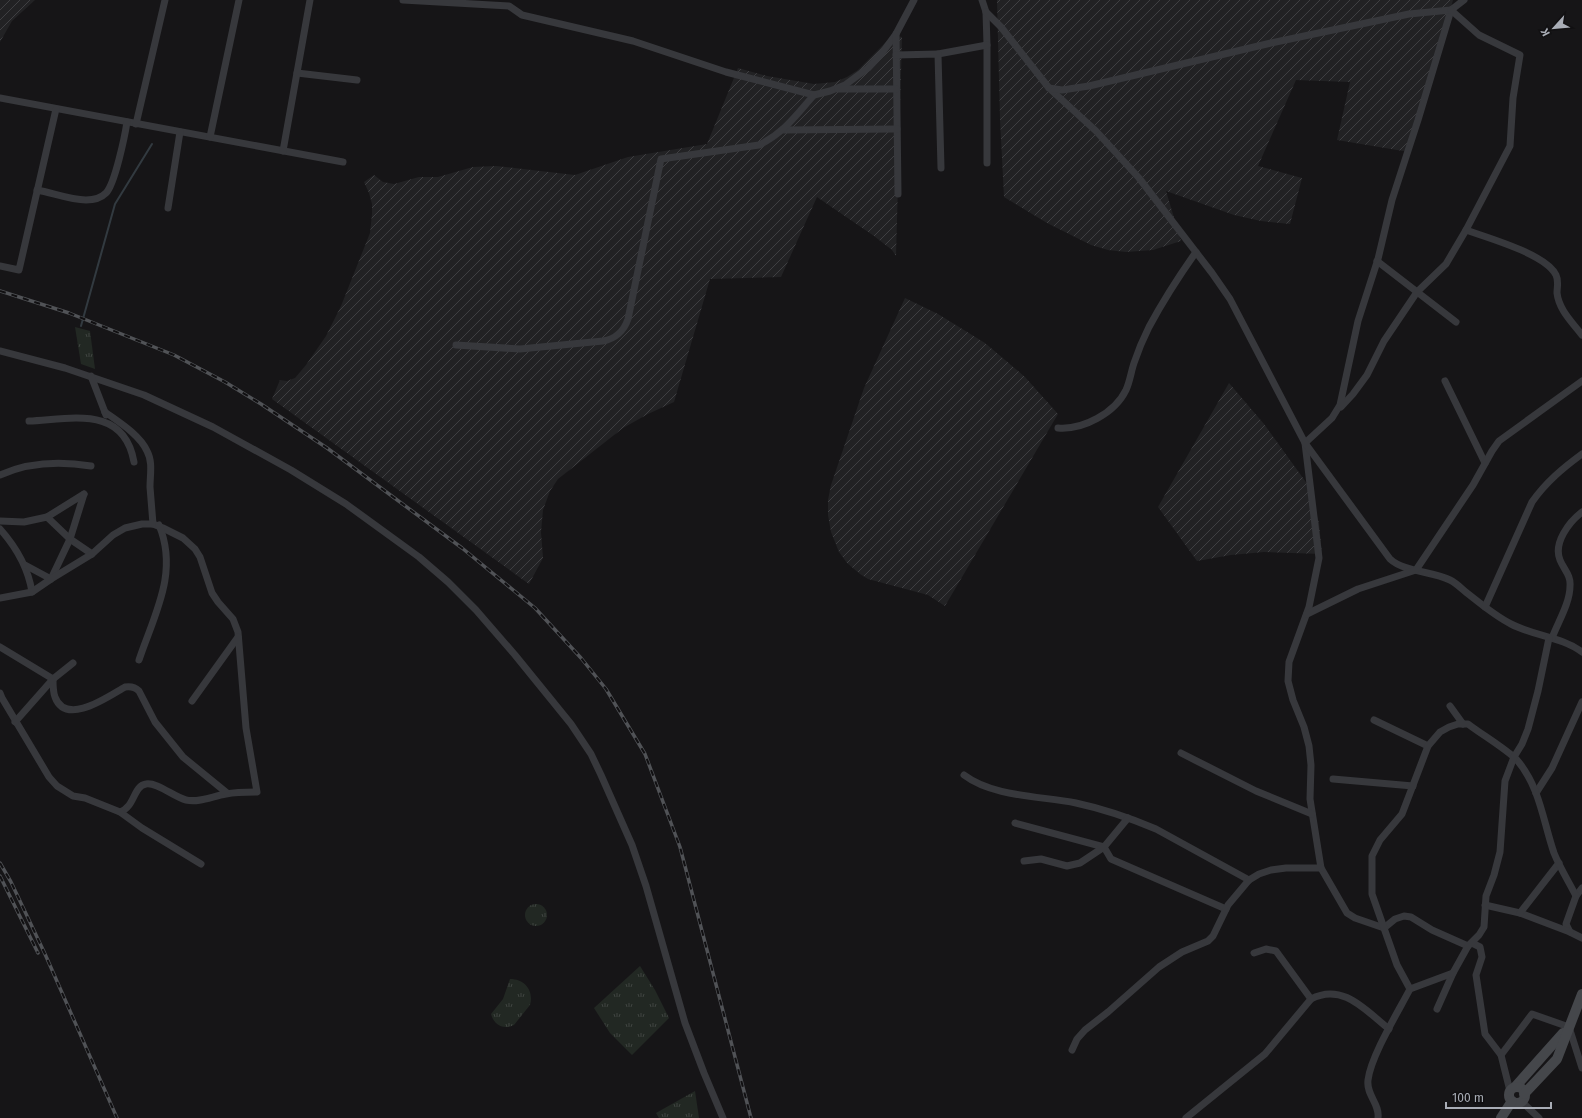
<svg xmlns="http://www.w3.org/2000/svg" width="1582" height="1118" font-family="'Fira Sans',sans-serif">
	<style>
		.industrial { fill: url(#industrial-furrows) }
		.grass { fill: url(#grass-tufts) }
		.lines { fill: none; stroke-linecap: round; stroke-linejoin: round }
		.stream { stroke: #323a40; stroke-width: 2 }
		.street { stroke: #37383c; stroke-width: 7 }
		.secondary { stroke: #45474b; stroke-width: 10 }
		.rail-casing { stroke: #505256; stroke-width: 3.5 }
		.rail { stroke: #111012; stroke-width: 2; stroke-dasharray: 6; stroke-linecap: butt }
	</style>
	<defs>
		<pattern id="industrial-furrows" width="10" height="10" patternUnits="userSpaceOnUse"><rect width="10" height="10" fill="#222224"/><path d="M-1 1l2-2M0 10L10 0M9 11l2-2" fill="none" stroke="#3f3f42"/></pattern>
		<pattern id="grass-tufts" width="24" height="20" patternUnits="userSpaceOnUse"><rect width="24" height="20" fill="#222823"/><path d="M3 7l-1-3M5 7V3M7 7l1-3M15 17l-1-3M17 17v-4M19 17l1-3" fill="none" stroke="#3f4441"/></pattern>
	</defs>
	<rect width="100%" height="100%" fill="#161517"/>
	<g class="industrial">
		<polygon points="0,0 35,0 12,21 0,42"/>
		<polygon points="997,0 1453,0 1411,150 1403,151 1337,140 1350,82 1296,80 1258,166 1302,178 1290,224 1261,221 1234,215 1166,191 1181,241 1153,250 1126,252 1108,250 1091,245 1047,223 1004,197 1000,119"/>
		<polygon points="893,35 902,37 896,256 892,250 874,236 817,197 781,277 710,279 674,402 648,414 623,428 558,479 550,491 543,510 541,532 543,558 529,584 272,399 280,380 287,381 295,378 306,365 326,336 341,306 370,233 372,214 372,204 369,193 364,182 374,175 383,182 394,184 419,177 438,177 473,167 496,166 575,175 628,157 707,144 738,68 767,76 814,84 835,82 847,77 858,70"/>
		<polygon points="905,298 938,314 985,343 1025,377 1058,414 945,606 928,595 868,579 860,574 847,563 839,552 831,532 828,515 828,500 831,485 864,388"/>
		<polygon points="1229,383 1264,424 1308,485 1319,523 1322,554 1264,552 1231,555 1197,561 1158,507"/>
	</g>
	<g class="grass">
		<polygon points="75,327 90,331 95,369 81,364"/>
		<circle cx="536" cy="915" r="11"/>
		<polygon points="640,966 655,990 669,1018 632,1055 610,1033 594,1008"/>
		<path d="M510,979C525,979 534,991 530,1005L514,1025C503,1030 494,1025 491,1014L503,999Z"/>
		<polygon points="695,1091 699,1118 659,1118 656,1113"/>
	</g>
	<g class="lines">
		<polyline class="stream" points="81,326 115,204 152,144"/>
		<g class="street">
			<polyline points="403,0 509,6 522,15 633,41 726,72 814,95 830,91 845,85 868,68 882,53 896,34 914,0"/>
			<polyline points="982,0 986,12 987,45 987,163"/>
			<polyline points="1451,10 1418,120 1392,200 1378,259 1358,321 1340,405 1332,418 1305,443 1319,558 1309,607 1289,662 1288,681 1293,700 1304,727 1309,746 1311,765 1310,799 1321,868 1347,913 1355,918 1384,928 1395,919 1404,916 1411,917 1432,930 1468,946"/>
			<path d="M986,12L1001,27L1049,88L1096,131L1139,178L1212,273L1230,299L1305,443L1390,559C1404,572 1432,571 1450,580C1456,583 1461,588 1467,593C1481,604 1495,616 1511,624C1534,636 1562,637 1582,652"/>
			<polyline points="896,34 898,194"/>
			<polyline points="938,54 987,45"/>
			<polyline points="896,55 938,54 941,168"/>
			<polyline points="297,73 357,80"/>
			<polyline points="1049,88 1062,90 1089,86 1271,43 1409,14 1451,10 1464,0"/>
			<polyline points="838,89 896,89"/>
			<polyline points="0,98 343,162"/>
			<polyline points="136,124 165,0"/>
			<polyline points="784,130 897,129"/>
			<polyline points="210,137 239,0"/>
			<polyline points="283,151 310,0"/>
			<path d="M37,190C53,193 70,200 86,200C93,200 101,198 106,193C115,184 125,135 127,122"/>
			<polyline points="168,208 180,132"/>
			<path d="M1466,230C1488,238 1546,254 1556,275C1559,281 1557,287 1557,293C1559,310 1572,322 1582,335"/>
			<polyline points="1377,261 1456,322"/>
			<polyline points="0,266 19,270 56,109"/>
			<path d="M456,345L520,349L603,341C615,339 624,331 628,319L661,159L759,145C784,133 796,115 814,95"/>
			<polyline points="0,351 65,368 144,395 213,427 291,470 346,504 419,557 448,582 476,610 515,655 571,724 591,754 601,775 632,845 646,886 685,1023 704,1073 723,1118"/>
			<polyline points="91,376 106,415"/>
			<polyline points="1445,381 1485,463"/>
			<polyline points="1341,407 1353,394 1367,375 1384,341 1417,292 1446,264 1466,230 1510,146 1513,98 1520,55 1479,35 1451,10"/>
			<path d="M105,412C119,422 140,435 147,451C153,462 150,475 150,487C151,500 152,512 153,524"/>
			<path d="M29,421C72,419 124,405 134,462"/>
			<path d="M1058,428C1083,430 1115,413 1126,390C1130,381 1131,372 1134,363C1138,351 1143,339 1149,327C1163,301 1179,276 1196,252"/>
			<path d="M0,475C29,462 60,461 91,466"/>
			<polyline points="47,517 84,494"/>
			<polyline points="0,521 24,522 47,517 70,539 92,554"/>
			<path d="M0,529C17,548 28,567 32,592"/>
			<polyline points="25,565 51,579 70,539 84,494"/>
			<path d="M0,598L32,592L51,579L92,554L113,535L125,528L142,524H153L163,528L183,538L195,549L200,557L212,593L218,602L233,619L238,632L246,728L257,792C246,792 236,792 226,794C213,796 199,803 186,800C174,797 157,782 146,784C133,786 135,807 120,812"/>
			<path d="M1485,607L1532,502C1546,482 1563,468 1582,454"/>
			<polyline points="1307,614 1358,589 1416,570 1473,485 1492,451 1499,441 1582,381"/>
			<path d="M1552,638C1558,622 1570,603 1570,586C1571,575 1564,570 1560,560C1553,543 1569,522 1582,512"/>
			<polyline points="0,647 53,679"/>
			<path d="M139,660C154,615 179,573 159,525"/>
			<path d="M53,679C53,685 53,692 55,697C66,727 109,696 125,687C131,686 135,687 139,691L155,722L183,757L227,793"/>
			<polyline points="0,693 2,698 49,777 57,786 73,796 85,798 120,812 142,828 201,864"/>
			<polyline points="192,701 238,637"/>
			<polyline points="1450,706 1463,724"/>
			<polyline points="1374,720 1428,746"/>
			<polyline points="15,722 53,679 73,663"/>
			<polyline points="1181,753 1256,791 1312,814"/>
			<path d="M964,775C993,797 1041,796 1076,803C1104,809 1130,818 1156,829L1249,880"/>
			<polyline points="1333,779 1413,786"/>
			<polyline points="1536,793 1552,768 1582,702"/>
			<polyline points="1015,823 1104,847 1111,859 1226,909"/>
			<polyline points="1024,861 1041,859 1067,866 1080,863 1104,847 1128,818"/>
			<polyline points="1582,888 1576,896 1566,924 1570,932 1582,938"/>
			<polyline points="1485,905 1520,913 1570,932"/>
			<polyline points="1520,913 1559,863"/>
			<polyline points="1472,943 1480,947 1482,957 1476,975 1485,1034 1501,1055"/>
			<polyline points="1254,953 1266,949 1276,951 1311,999"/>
			<path d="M1410,989L1397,965L1372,894V856L1380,840L1402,814L1428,746L1440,732L1449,727L1458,724H1468C1481,734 1506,749 1517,760C1540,787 1543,821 1554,853C1560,868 1569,882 1576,896"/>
			<polyline points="1437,1009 1453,973"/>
			<polyline points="1072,1050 1077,1039 1085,1030 1108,1012 1159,967 1182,952 1208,941 1213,936 1228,905 1249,880 1259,874 1271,870 1286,868 1321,868"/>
			<polyline points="1510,1091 1501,1055 1532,1014 1569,1027 1582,1068"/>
			<polyline points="1521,1101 1539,1118"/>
			<path d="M1186,1118L1265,1054L1311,999C1343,982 1366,1011 1389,1029"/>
			<path d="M1378,1118C1380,1104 1366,1095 1368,1080C1371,1056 1398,1012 1410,989L1453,973L1468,946L1479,935L1484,927L1486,896L1494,875L1500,852L1505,781L1514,757L1522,744L1528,729L1538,691L1549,638"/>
		</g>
		<g class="secondary">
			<polyline points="1515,1087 1563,1033"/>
			<circle cx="1517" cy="1095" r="8"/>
			<polyline points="1524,1094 1557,1059 1582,994"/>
			<polyline points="1501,1118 1512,1101"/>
		</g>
		<g class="rail-casing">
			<g id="rail">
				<polyline points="0,291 69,313 174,355 225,382 261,404 327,448 462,548 535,608 581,658 606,689 645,754 680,847 751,1118"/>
				<polyline points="0,863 11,882 45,954 117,1118"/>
				<polyline points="0,876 38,953"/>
			</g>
		</g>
		<use href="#rail" class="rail"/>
	</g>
	<g transform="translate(1554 28) rotate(243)" stroke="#111012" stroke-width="3" paint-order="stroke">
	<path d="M0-3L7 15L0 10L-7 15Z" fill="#a9adb6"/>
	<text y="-6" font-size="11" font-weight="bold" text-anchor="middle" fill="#a9adb6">K</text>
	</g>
	<path d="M1446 1102v6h105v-6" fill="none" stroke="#a9adb6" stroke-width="2"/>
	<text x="1452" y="1102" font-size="12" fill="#a9adb6" stroke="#111012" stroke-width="3" paint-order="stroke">100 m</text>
</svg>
